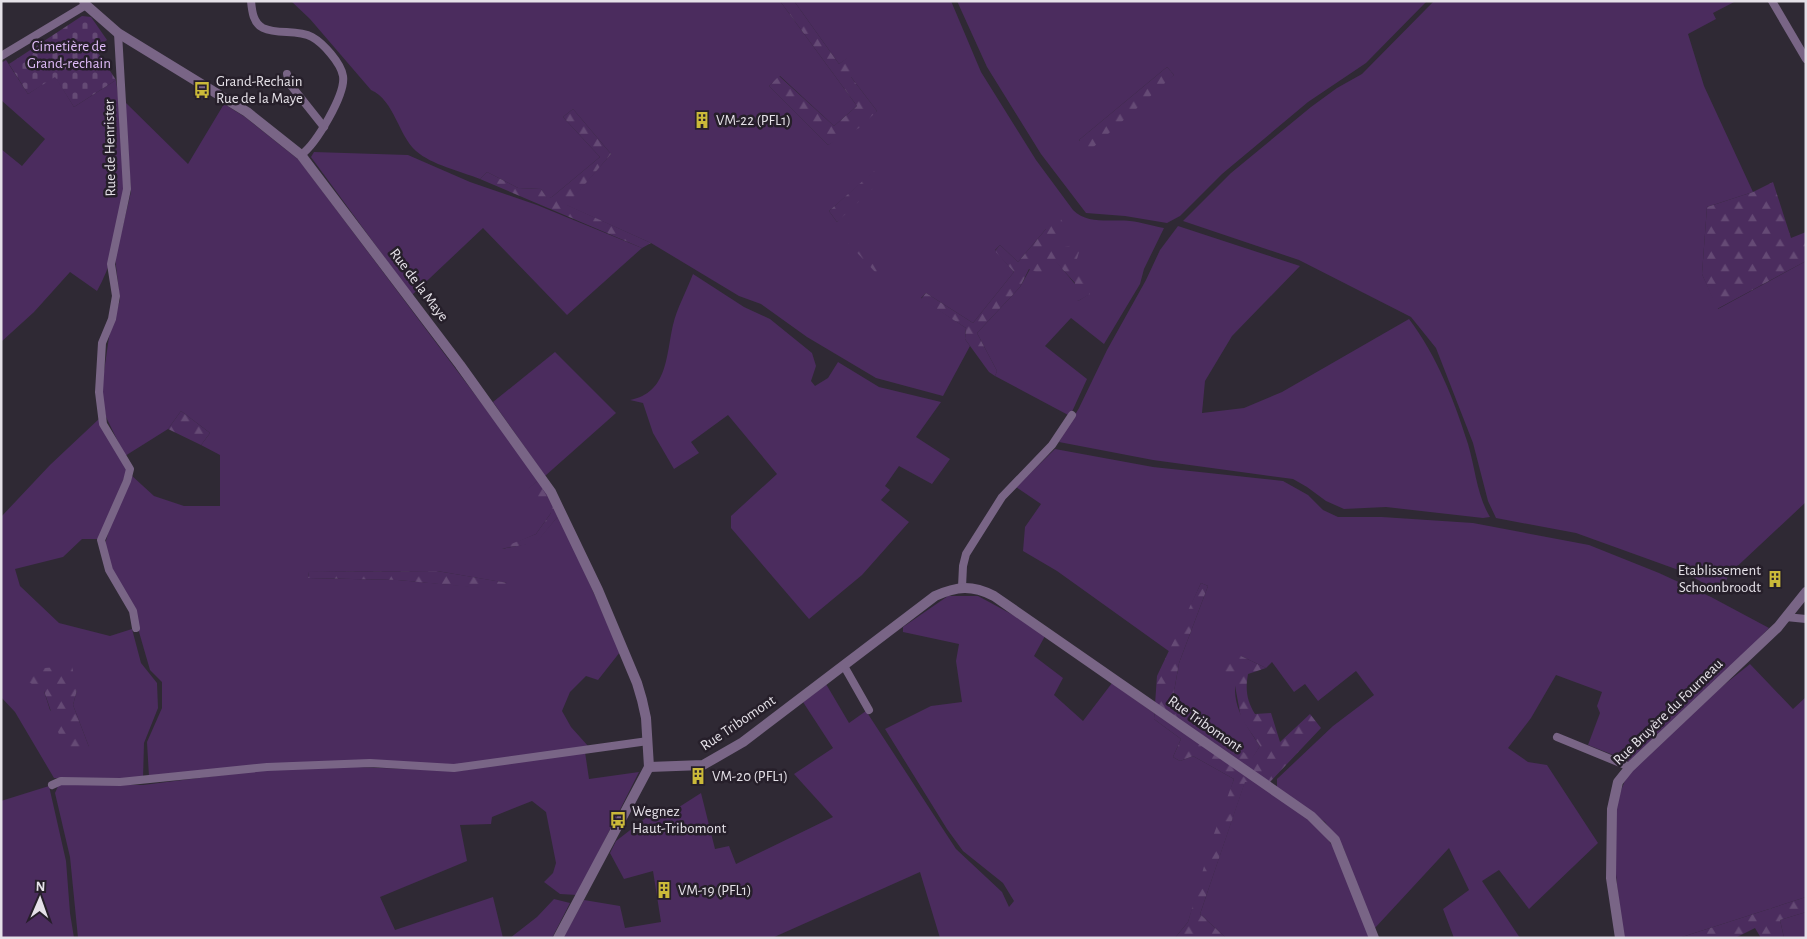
<svg xmlns="http://www.w3.org/2000/svg" width="1807" height="939" font-family="'Alegreya Sans',sans-serif">
	<style>
		.grass { fill: #4b2c5e; fill-rule: evenodd }
		.forest { fill: url(#forest-firs) }
		.cemetery { fill: url(#cemetery-stones) }
		.lines { fill: none; stroke-linecap: round; stroke-linejoin: round }
		.minor { stroke: #796586; stroke-width: 8 }
		.tertiary { stroke: #796586; stroke-width: 10 }
		.labels { text-anchor: middle; dominant-baseline: central; stroke-width: 5; stroke-linejoin: round; paint-order: stroke }
		.park-label { font-size: 15px; fill: #dfbbf8; stroke: #261f2a }
		.poi-label { font-size: 15px; fill: #e5e1e8; stroke: #261f2a; text-anchor: start }
		.street-label { font-size: 15px; fill: #e5e1e8; stroke: #261f2a }
	</style>
	<defs>
		<pattern id="forest-firs" width="22" height="20" patternUnits="userSpaceOnUse" patternTransform="scale(1.25)"><rect width="22" height="20" fill="#4b2c5e"/><path d="M5 1l3.5 6h-7zM16 11l3.5 6h-7z" fill="#654a75"/></pattern>
		<pattern id="cemetery-stones" width="16" height="16" patternUnits="userSpaceOnUse" patternTransform="scale(1.25)"><rect width="16" height="16" fill="#4b2c5e"/><path d="M2 7V4a2 2 0 0 1 4 0v3zM10 15v-3a2 2 0 0 1 4 0v3z" fill="#654a75"/></pattern>
	</defs>
	<rect width="100%" height="100%" fill="#2f2934"/>
	<g class="grass">
		<path d="M291,1H780L857,106L834,126L780,76L769,86L828,145L877,111L851,77V56L839,64L794,1H951L981,72L1036,160L1073,210C1088,225 1111,219 1130,221C1141,222 1153,226 1164,228L1144,269L1140,284L1104,344L1071,318L1045,346L1087,379L1070,416L995,376L997,371L977,333L1020,287L1030,269L1055,260L1075,284L1078,301L1089,294L1046,229L1018,262L1000,245L995,250L1014,272L973,323L926,293L921,298L966,328L965,339L970,346L943,396L876,378L807,337L761,304L739,296L651,243L566,205L611,154L573,109L563,117L600,157L552,197L547,199L541,189L518,188L487,172L480,179C460,171 432,165 416,151C398,135 395,101 371,90L310,19ZM874,172L837,222L829,211Z"/>
		<path d="M957,1H1427L1366,63L1308,102L1222,174L1180,216L1167,223L1125,216L1086,213L1041,154L987,67ZM1167,67L1174,75L1079,141V140Z"/>
		<polygon points="1434,1 1736,1 1713,13 1716,19 1688,34 1704,86 1753,192 1707,207 1702,274 1718,309 1806,261 1806,502 1729,574 1721,593 1684,572 1576,533 1496,518 1488,501 1473,443 1436,348 1411,317 1299,260 1183,221 1231,173 1311,107 1337,88 1362,74"/>
		<path d="M6,60L28,94L55,76L74,107L116,80C126,151 133,225 97,291L70,272L34,312L1,342V149L22,166L45,139L1,100V63Z"/>
		<path d="M125,102L188,164L224,104L245,117L299,160L539,480L527,490L551,513L536,534L502,549L536,542L559,515L620,652L598,680L586,676L570,692L562,711L571,727L588,746L461,765L373,761L149,777L147,742L162,708V682L150,670L137,625L113,573L105,544L111,523L131,475L154,496L184,506H220V455L201,445L210,433L181,411L168,429L125,456L106,417L101,392L109,337L120,300L115,258L131,192ZM437,571L507,583L509,590L398,580L308,578L309,572Z"/>
		<polygon points="314,152 408,155 470,182 537,205 642,248 567,315 483,228 412,295 311,157"/>
		<path d="M1178,226L1300,266L1232,336L1205,381L1202,413L1244,408L1282,392L1409,319C1437,356 1454,400 1468,444C1475,467 1477,496 1490,517L1483,518L1386,507L1344,509L1326,501L1307,487L1293,479L1153,460L1059,442L1079,408L1107,350L1146,280L1160,250Z"/>
		<path d="M693,274L744,307L770,319L812,353L816,366L811,381L815,386L828,378L838,362L879,387L941,402L916,437L950,459L932,484L899,466L885,486L890,490L881,500L909,522L862,575L809,619L731,528V516L777,474L728,415L691,442L699,453L674,469L653,433L643,403L630,400C668,393 666,355 673,325C677,308 687,290 693,274Z"/>
		<polygon points="555,352 616,413 545,476 493,402"/>
		<path d="M100,418L127,470L102,539H82L63,557L15,569L20,586L59,623L110,636L132,629L141,663L157,683L158,708L144,743L143,779L111,781L54,778L15,712L1,697V517L50,465ZM77,690L73,705L89,747L50,710L44,691Z"/>
		<path d="M1055,449L1153,467L1283,481L1308,495L1323,510L1338,517H1382L1473,523L1589,545L1659,573L1711,597L1769,628L1723,676L1631,762L1588,745L1600,713L1597,706L1602,692L1556,675L1531,718L1508,748L1528,762L1547,765L1598,843L1529,909L1499,870L1482,881L1520,938H1454L1443,909L1469,890L1449,848L1374,929L1343,847L1325,822L1277,787V779L1333,726L1374,695L1356,671L1318,701L1305,684L1294,692L1272,662L1266,668L1241,656C1228,698 1237,712 1260,746L1252,759L1172,703L1179,663L1208,586L1201,583L1170,652L1057,571L1023,551L1025,527L1041,504L1016,487Z"/>
		<polygon points="948,596 978,596 1015,616 1045,636 1034,656 1063,678 1054,695 1083,721 1112,683 1154,713 1154,719 1181,739 1173,757 1180,761 1193,756 1234,779 1188,922 1175,938 940,938 920,872 772,938 563,938 584,900 620,906 625,928 661,922 653,871 624,879 610,853 616,841 660,807 676,809 701,793 715,849 729,846 736,864 833,817 794,774 833,748 803,702 826,684 849,723 866,711 956,849 1002,892 1009,907 1014,901 1003,883 963,851 947,829 885,729 931,706 962,702 956,661 959,644 903,632 903,627"/>
		<path d="M1750,664L1793,709L1806,697V897L1679,938H1624C1618,893 1604,815 1628,775L1720,688Z"/>
		<polygon points="585,752 589,779 639,772 577,895 560,894 544,882 553,873 556,863 546,812 532,801 492,817 491,824 460,825 467,861 380,897 395,930 493,897 503,938 78,938 70,857 55,793 59,784 143,785 262,770 356,767 458,771"/>
		<polygon points="1245,781 1258,782 1313,820 1335,849 1370,938 1226,938 1200,914"/>
		<polygon points="49,786 66,861 70,913 74,938 1,938 1,801"/>
		<polygon points="554,899 570,903 552,938 510,938 537,917"/>
		<polygon points="1806,912 1806,938 1784,938 1780,920"/>
	</g>
	<g class="forest">
		<polygon points="780,1 794,1 839,64 851,55 860,67 851,77 877,111 859,128 828,145 769,86 779,76 834,126 857,106"/>
		<polygon points="1167,67 1174,75 1089,151 1079,140"/>
		<polygon points="573,109 611,154 567,205 651,243 642,248 480,179 487,172 518,188 541,189 547,198 552,197 600,157 563,117"/>
		<polygon points="874,171 883,179 837,222 829,211"/>
		<polygon points="1773,182 1791,238 1806,232 1806,261 1717,309 1702,274 1707,207 1753,192"/>
		<polygon points="1061,219 1065,227 1052,237 1060,248 1073,245 1079,252 1077,259 1090,294 1078,301 1071,292 1075,283 1055,261 1043,275 1029,269 1020,287 977,333 997,371 995,376 989,372 965,339 966,328 921,299 926,293 973,323 1014,272 995,251 1000,245 1018,262 1046,229"/>
		<polygon points="856,237 888,268 877,274 848,243"/>
		<polygon points="181,411 210,433 201,445 168,429"/>
		<polygon points="539,480 559,515 536,543 499,549 536,534 551,513 536,509 526,490"/>
		<polygon points="437,571 508,583 510,591 398,580 308,578 309,572"/>
		<path d="M1201,583L1208,586L1179,663L1172,703L1252,758L1260,746L1241,718L1234,680L1220,674L1225,661L1241,656L1266,668L1248,674C1245,690 1247,701 1255,714L1271,713L1280,742L1310,714L1321,728L1269,783L1245,782L1200,914L1226,938H1175L1188,922L1211,842L1234,779L1193,756L1180,761L1173,757L1181,739L1154,719L1157,676Z"/>
		<polygon points="72,666 77,690 73,705 89,747 65,752 44,691 20,677 31,669"/>
		<polygon points="1806,897 1806,912 1780,920 1784,938 1761,938 1755,928 1735,938 1679,938"/>
	</g>
	<polygon class="cemetery" points="82,16 91,17 107,40 95,48 116,80 74,107 55,77 28,94 9,64"/>
	<g class="lines">
		<g class="minor">
			<path d="M251,1C252,11 253,23 263,28C278,35 297,29 312,37C323,43 341,63 343,76C346,94 316,144 301,155"/>
			<polyline points="1772,1 1806,59"/>
			<polyline points="118,33 127,189 111,264 116,296 112,319 102,343 99,392 103,424 130,469 127,481 101,540 109,570 133,611 136,628"/>
			<polyline points="1,56 86,5"/>
			<polyline points="287,74 289,83 324,127"/>
			<polyline points="962,587 963,566 966,554 1002,497 1052,445 1072,415"/>
			<polyline points="1786,617 1806,619"/>
			<polyline points="844,666 869,710"/>
			<polyline points="1557,737 1630,767"/>
			<polyline points="52,785 61,781 120,782 267,767 370,763 454,768 648,741"/>
		</g>
		<g class="tertiary">
			<polyline points="84,1 86,5 118,33 247,112 301,155 460,365 551,492 598,590 637,683 642,700 646,718 649,767 558,938"/>
			<path d="M649,767L703,765L743,742L935,596C957,586 972,585 994,596L1311,816L1335,840L1374,938"/>
			<polyline points="1620,938 1611,878 1612,809 1618,782 1630,767 1778,627 1806,592"/>
		</g>
	</g>
	<defs>
		<g id="bus-bare" transform="scale(1.35)"><path d="M-5-6H5V4H4V6H2V4H-2V6H-4V4H-5ZM-3.5-4V0h7V-4ZM-3.5 1.2v1.5H-2V1.2ZM2 1.2v1.5H3.5V1.2Z" fill="#cbba39" stroke="#261f2a" stroke-width="2.5" paint-order="stroke"/></g>
		<g id="building-bare" transform="scale(1.35)"><path d="M-4-6H4V6H1V3H-1V6H-4ZM-2.5-4.3h1.7v1.8h-1.7ZM.8-4.3h1.7v1.8H.8ZM-2.5-1h1.7V.8h-1.7ZM.8-1h1.7V.8H.8Z" fill="#cbba39" stroke="#261f2a" stroke-width="2.5" paint-order="stroke"/></g>
	</defs>
	<g fill-rule="evenodd">
		<use href="#bus-bare" x="202" y="90"/>
		<use href="#building-bare" x="702" y="120"/>
		<use href="#building-bare" x="1775" y="579"/>
		<use href="#building-bare" x="698" y="776"/>
		<use href="#bus-bare" x="618" y="820"/>
		<use href="#building-bare" x="664" y="890"/>
	</g>
	<g class="labels">
		<g class="park-label">
			<text x="69" y="46">Cimetière de<tspan x="69" dy="17">Grand-rechain</tspan></text>
		</g>
		<g class="poi-label">
			<text x="216" y="81">Grand-Rechain<tspan x="216" dy="17">Rue de la Maye</tspan></text>
			<text x="716" y="120">VM-22 (PFL1)</text>
			<text x="1761" y="570" text-anchor="end">Etablissement<tspan x="1761" dy="17">Schoonbroodt</tspan></text>
			<text x="712" y="776">VM-20 (PFL1)</text>
			<text x="632" y="811">Wegnez<tspan x="632" dy="17">Haut-Tribomont</tspan></text>
			<text x="678" y="890">VM-19 (PFL1)</text>
		</g>
		<g class="street-label">
			<text transform="translate(110 148) rotate(-91)">Rue de Henrister</text>
			<text transform="translate(419 285) rotate(53)">Rue de la Maye</text>
			<text transform="translate(1668 712) rotate(-44)">Rue Bruyère du Fourneau</text>
			<text transform="translate(738 723) rotate(-34)">Rue Tribomont</text>
			<text transform="translate(1205 724) rotate(35)">Rue Tribomont</text>
		</g>
	</g>
	<rect width="1807" height="939" fill="none" stroke="#e5e1e8" stroke-width="5"/>
	<g transform="translate(40 899) rotate(2)" stroke="#261f2a" stroke-width="4" paint-order="stroke">
	<path d="M0-4L9 19L0 12L-9 19Z" fill="#e5e1e8"/>
	<text y="-8" font-size="14" font-weight="bold" text-anchor="middle" fill="#e5e1e8">N</text>
	</g>
</svg>
